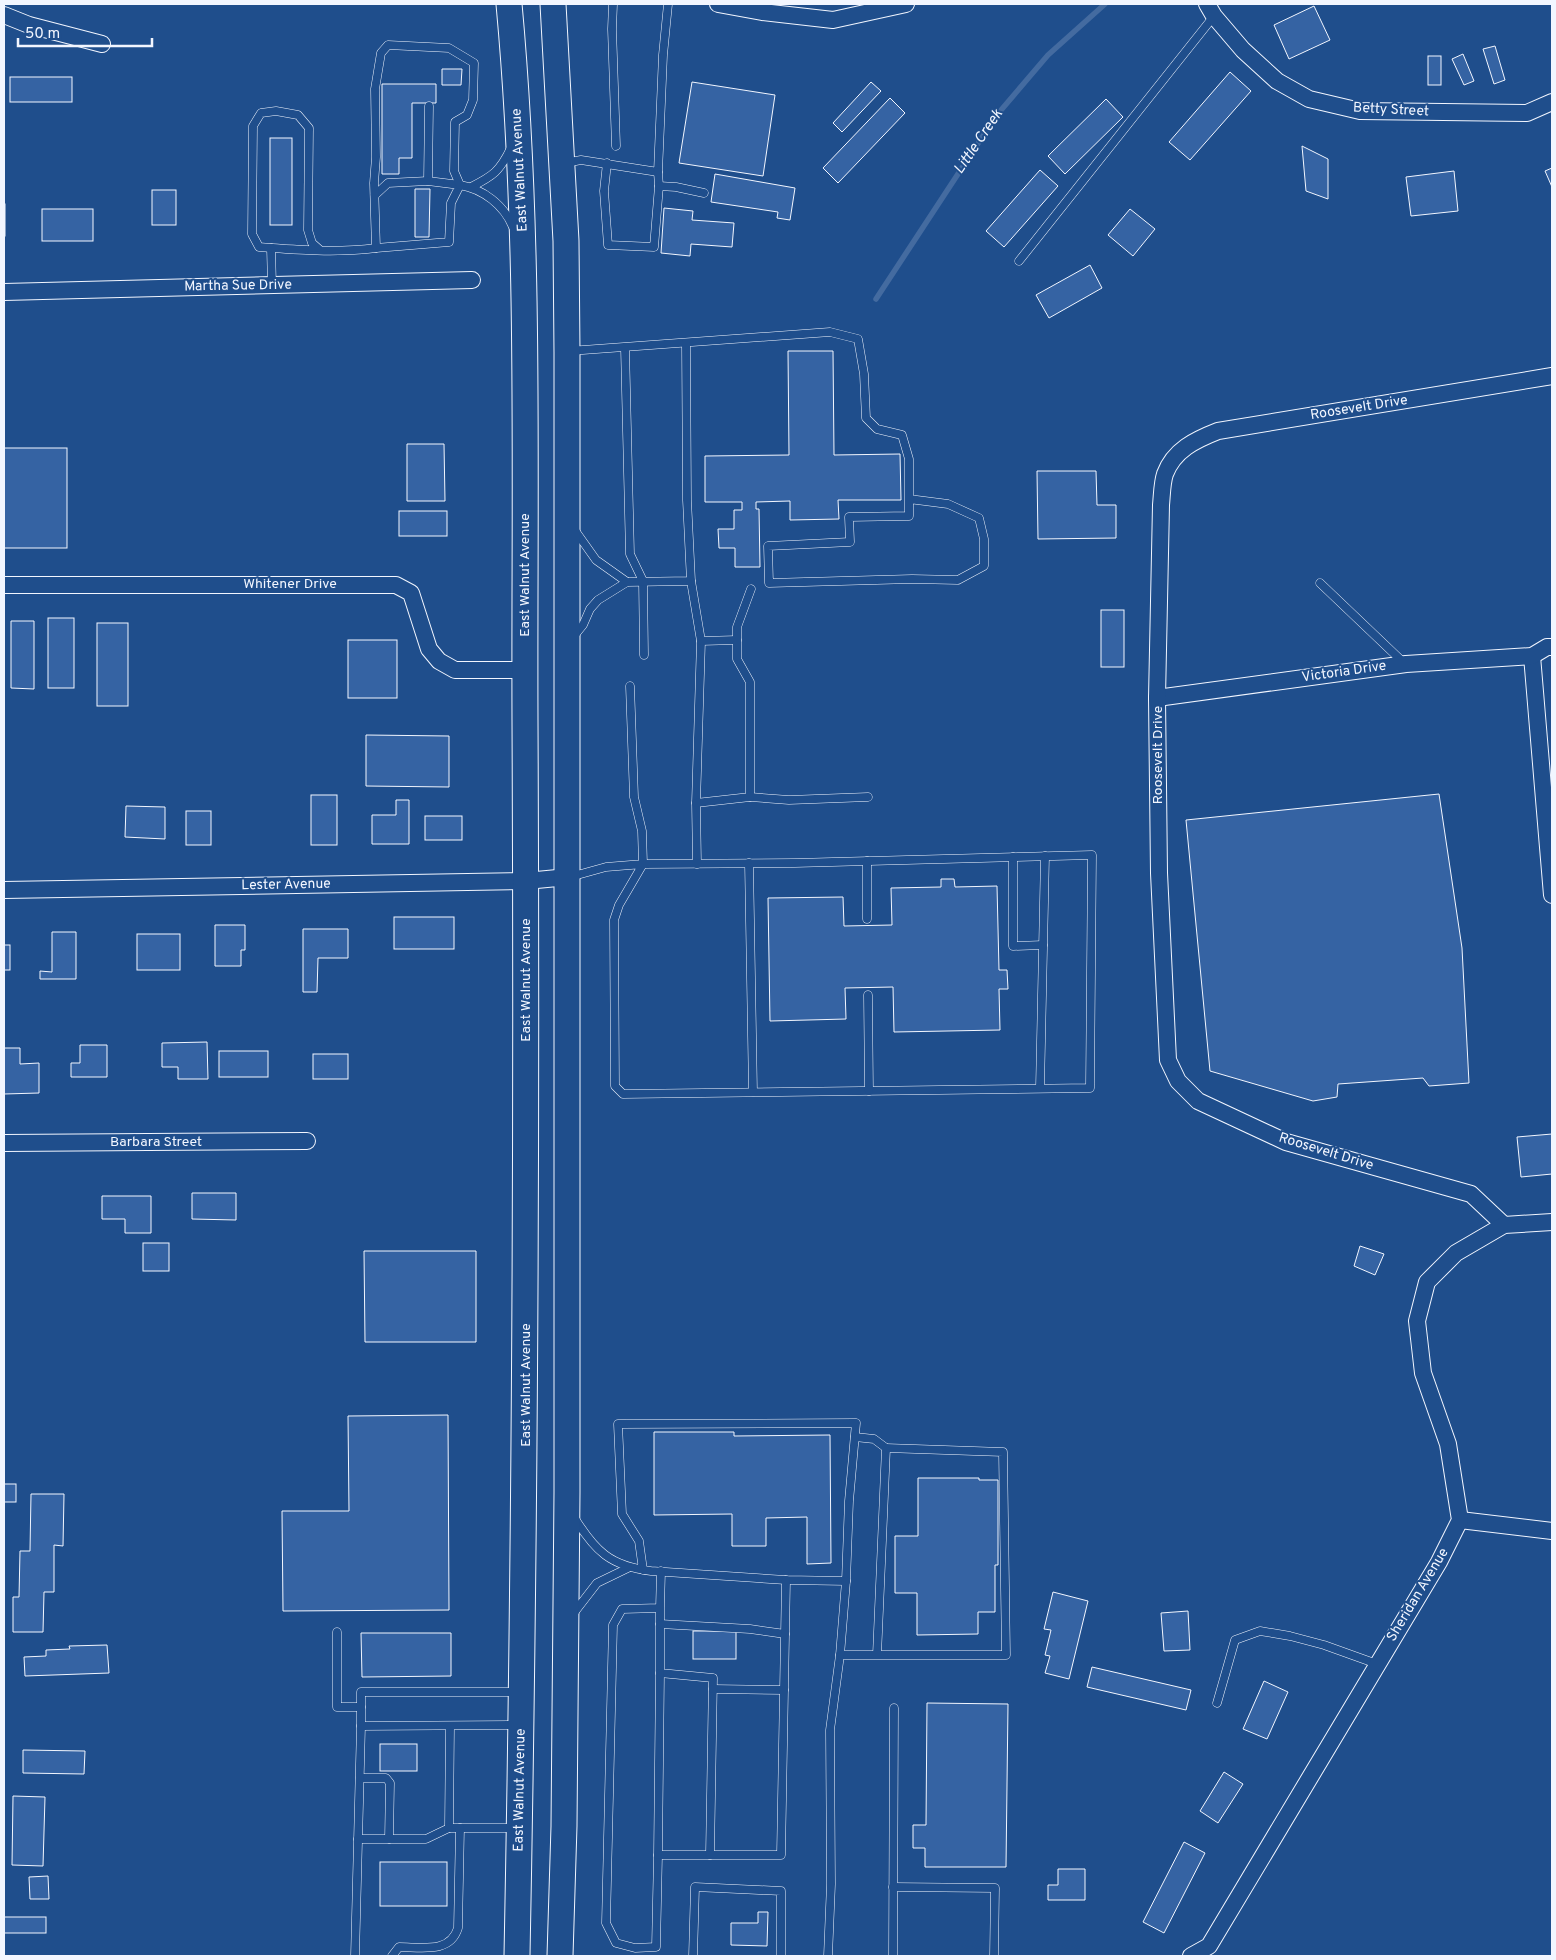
<svg xmlns="http://www.w3.org/2000/svg" width="1556" height="1960" font-family="Overpass,sans-serif">
	<style>
		.lines { fill: none; stroke-linecap: round; stroke-linejoin: round }
		.stream { stroke: #446ba0; stroke-width: 5.5 }
		.building { fill: #3563a3; stroke: #f2f6ff }
		.service-casing { stroke: #f2f6ff; stroke-width: 9 }
		.minor-casing { stroke: #f2f6ff; stroke-width: 18 }
		.primary-casing { stroke: #f2f6ff; stroke-width: 27 }
		.service { stroke: #1f4e8c; stroke-width: 8 }
		.minor { stroke: #1f4e8c; stroke-width: 16 }
		.primary { stroke: #1f4e8c; stroke-width: 25 }
		.labels { text-anchor: middle; dominant-baseline: central; stroke-width: 4; stroke-linejoin: round; paint-order: stroke }
		.street-label { font-size: 14px; fill: #f2f6ff; stroke: #1f4e8c }
		.water-label { font-size: 15px; font-style: italic; fill: #f2f6ff; stroke: #1f4e8c }
	</style>
	<rect width="100%" height="100%" fill="#1f4e8c"/>
	<g class="lines">
		<polyline class="stream" points="876,299 996,116 1048,55 1105,4"/>
	</g>
	<g class="building">
		<polygon points="1314,6 1330,40 1289,59 1274,25"/>
		<polygon points="1495,46 1505,80 1494,84 1483,49"/>
		<polygon points="1463,54 1474,81 1464,85 1452,59"/>
		<rect x="1428" y="56" width="13" height="29"/>
		<polygon points="442,69 462,69 461,85 442,85"/>
		<polygon points="1230,72 1251,91 1190,160 1169,142"/>
		<rect x="10" y="77" width="62" height="25"/>
		<polygon points="692,82 775,95 763,176 679,163"/>
		<polygon points="871,82 881,91 842,132 833,123"/>
		<polygon points="382,84 436,84 436,103 412,103 412,158 399,158 399,174 382,174"/>
		<polygon points="890,98 905,113 838,183 823,168"/>
		<polygon points="1106,99 1123,117 1065,174 1048,156"/>
		<rect x="270" y="138" width="22" height="87"/>
		<polygon points="1302,146 1328,159 1328,199 1306,191"/>
		<polygon points="1552,168 1552,187 1545,171"/>
		<polygon points="1040,170 1058,186 1004,247 986,231"/>
		<polygon points="1454,171 1458,211 1411,216 1406,177"/>
		<polygon points="715,174 795,188 790,220 777,218 778,212 711,202"/>
		<polygon points="415,189 430,189 429,237 415,237"/>
		<rect x="152" y="190" width="24" height="35"/>
		<rect x="4" y="204" width="1" height="32"/>
		<polygon points="664,208 693,211 692,220 734,223 732,247 691,244 690,256 661,253"/>
		<rect x="42" y="209" width="51" height="32"/>
		<polygon points="1130,209 1155,229 1133,256 1108,235"/>
		<polygon points="1090,265 1102,288 1049,318 1036,295"/>
		<polygon points="788,351 833,351 834,455 900,454 901,500 838,500 839,519 790,520 790,501 756,502 756,509 759,509 760,567 735,567 735,548 719,548 718,529 734,529 734,510 742,510 742,502 705,502 705,456 789,455"/>
		<polygon points="407,444 444,444 445,501 407,501"/>
		<rect x="4" y="448" width="63" height="100"/>
		<polygon points="1037,471 1096,471 1097,505 1116,505 1116,538 1038,539"/>
		<rect x="399" y="511" width="48" height="25"/>
		<rect x="1101" y="610" width="23" height="57"/>
		<rect x="48" y="618" width="26" height="70"/>
		<polygon points="11,621 34,621 34,689 11,688"/>
		<rect x="97" y="623" width="31" height="83"/>
		<rect x="348" y="640" width="49" height="58"/>
		<polygon points="366,735 449,736 449,787 366,786"/>
		<polygon points="1439,794 1462,948 1469,1083 1429,1086 1423,1078 1338,1084 1337,1097 1313,1101 1210,1071 1186,820"/>
		<rect x="311" y="795" width="26" height="50"/>
		<polygon points="396,800 409,800 409,844 372,844 372,815 396,815"/>
		<polygon points="126,806 165,807 165,839 125,837"/>
		<rect x="186" y="811" width="25" height="34"/>
		<rect x="425" y="816" width="37" height="24"/>
		<polygon points="941,879 954,879 955,887 997,886 999,970 1007,970 1008,989 999,989 1000,1030 894,1032 893,987 845,988 846,1019 770,1021 768,898 843,897 844,926 892,925 891,888 941,887"/>
		<rect x="394" y="917" width="60" height="32"/>
		<polygon points="215,925 245,925 245,950 241,950 241,966 215,966"/>
		<polygon points="303,929 348,929 348,958 318,958 317,992 303,992"/>
		<polygon points="52,932 76,932 76,979 40,979 40,971 52,972"/>
		<rect x="137" y="934" width="43" height="36"/>
		<rect x="4" y="945" width="6" height="25"/>
		<polygon points="207,1042 208,1079 178,1079 178,1067 162,1067 162,1043"/>
		<polygon points="80,1045 107,1045 107,1077 71,1077 71,1063 80,1063"/>
		<polygon points="4,1048 20,1048 20,1064 39,1063 39,1093 4,1094"/>
		<rect x="219" y="1051" width="49" height="26"/>
		<rect x="313" y="1054" width="35" height="25"/>
		<polygon points="1552,1134 1552,1174 1521,1177 1517,1137"/>
		<polygon points="192,1193 236,1193 236,1220 192,1219"/>
		<polygon points="102,1196 151,1196 151,1233 125,1233 125,1219 102,1219"/>
		<rect x="143" y="1243" width="26" height="28"/>
		<polygon points="1360,1246 1384,1254 1375,1275 1354,1266"/>
		<polygon points="364,1251 476,1251 476,1342 365,1342"/>
		<polygon points="448,1415 449,1610 283,1611 282,1511 349,1511 348,1416"/>
		<polygon points="654,1432 734,1432 734,1436 830,1435 831,1563 807,1564 807,1517 766,1518 766,1546 732,1546 732,1514 654,1515"/>
		<polygon points="918,1478 979,1478 979,1480 998,1480 998,1565 995,1565 995,1612 978,1612 978,1634 917,1635 917,1593 895,1593 895,1536 918,1536"/>
		<rect x="4" y="1484" width="12" height="18"/>
		<polygon points="31,1494 64,1494 63,1546 54,1545 54,1592 44,1592 43,1632 13,1632 13,1597 19,1597 20,1551 30,1551"/>
		<polygon points="1053,1592 1088,1601 1069,1679 1045,1673 1050,1656 1045,1655 1051,1630 1044,1629"/>
		<polygon points="1188,1611 1190,1650 1164,1651 1161,1613"/>
		<rect x="693" y="1631" width="43" height="28"/>
		<polygon points="361,1633 451,1633 451,1676 362,1677"/>
		<polygon points="107,1645 109,1673 25,1676 24,1657 46,1656 46,1650 70,1649 69,1646"/>
		<polygon points="1092,1667 1191,1690 1186,1710 1087,1687"/>
		<polygon points="1264,1681 1288,1692 1267,1739 1243,1729"/>
		<polygon points="927,1703 1008,1704 1006,1867 925,1867 925,1848 913,1848 913,1825 926,1825"/>
		<rect x="380" y="1744" width="37" height="27"/>
		<polygon points="23,1750 85,1751 84,1774 23,1773"/>
		<polygon points="1224,1772 1243,1784 1218,1823 1200,1811"/>
		<polygon points="13,1796 45,1797 43,1866 12,1865"/>
		<polygon points="1184,1842 1205,1853 1164,1933 1143,1922"/>
		<rect x="380" y="1862" width="67" height="44"/>
		<polygon points="1058,1869 1085,1869 1085,1900 1048,1900 1048,1885 1058,1885"/>
		<polygon points="48,1876 49,1899 30,1899 29,1877"/>
		<polygon points="758,1912 768,1912 767,1946 731,1945 731,1923 758,1923"/>
		<rect x="4" y="1917" width="42" height="16"/>
	</g>
	<g class="lines">
		<g class="service-casing">
			<g id="service">
				<polyline points="613,4 612,29 616,146"/>
				<polyline points="565,163 581,160 658,172 663,55 668,4"/>
				<polyline points="607,163 604,191 608,245 654,247 659,186 658,172"/>
				<polyline points="428,181 429,106"/>
				<polyline points="659,186 676,187 704,193"/>
				<path d="M471,187C493,176 500,171 511,148"/>
				<polyline points="375,195 388,183 428,181 460,185 451,203 449,242 376,248"/>
				<polyline points="271,248 272,285"/>
				<path d="M320,250L312,243L308,230L309,128L298,115L276,111L261,113L253,126L252,234L259,247C298,250 337,253 376,248L374,183L376,157L375,89L381,53L388,45L449,48L474,63L473,100L467,115L455,122L454,171L460,185C483,189 504,205 513,227"/>
				<polyline points="1019,261 1214,16"/>
				<polyline points="625,348 630,554 643,581 644,655"/>
				<polyline points="569,351 830,332 858,339 864,374 866,418 877,429 902,435 909,459 909,516 849,517 850,542 768,546 769,583 912,579 958,580 984,566 984,539 979,518 948,504 909,499"/>
				<polyline points="574,529 596,560 627,582"/>
				<polyline points="691,581 701,641 696,803 697,864"/>
				<polyline points="1320,583 1404,663"/>
				<polyline points="574,636 583,625 590,609 598,600 627,582 691,581 687,500 686,343"/>
				<polyline points="701,641 737,640"/>
				<polyline points="750,797 789,800 868,797"/>
				<polyline points="696,803 750,797 750,682 737,659 737,627 751,589"/>
				<polyline points="1013,857 1013,946 1043,945"/>
				<polyline points="867,861 867,919"/>
				<polyline points="749,863 753,1092"/>
				<polyline points="570,877 606,867 643,864 795,863 1092,855 1090,1088 623,1094 615,1086 614,920 619,905 643,864 642,831 634,797 630,686"/>
				<polyline points="868,995 869,1091"/>
				<polyline points="1040,1088 1045,856"/>
				<polyline points="855,1437 874,1439 886,1448"/>
				<path d="M574,1517C595,1551 610,1566 651,1571L786,1580L846,1581L849,1501L856,1423L618,1424L622,1514L639,1541L643,1570"/>
				<polyline points="660,1608 660,1673 713,1678 710,1855 658,1855 656,1947 635,1948 616,1943 606,1923 613,1625 622,1609 660,1608 661,1571"/>
				<polyline points="573,1614 597,1583 628,1568"/>
				<polyline points="660,1624 750,1629 785,1634"/>
				<polyline points="337,1632 337,1707 361,1707"/>
				<polyline points="840,1655 1006,1655 1003,1452 886,1448 877,1655"/>
				<polyline points="713,1689 784,1690"/>
				<polyline points="1217,1703 1235,1640 1260,1631 1290,1636 1324,1645 1377,1664"/>
				<polyline points="361,1726 361,1692 518,1692"/>
				<polyline points="450,1726 449,1828 515,1828"/>
				<polyline points="360,1778 386,1778 390,1783 389,1839"/>
				<polyline points="358,1839 426,1839 449,1828"/>
				<polyline points="658,1855 660,1673"/>
				<polyline points="710,1855 781,1855 786,1580"/>
				<polyline points="893,1887 995,1888 994,1956"/>
				<polyline points="355,1956 361,1726 517,1725"/>
				<path d="M392,1956L399,1947C421,1947 450,1954 458,1928L460,1828"/>
				<polyline points="693,1956 695,1887 781,1891 781,1956"/>
				<polyline points="828,1956 831,1884 830,1730 840,1655 846,1581"/>
				<polyline points="893,1956 894,1708"/>
			</g>
		</g>
		<g class="minor-casing">
			<g id="minor">
				<polyline points="718,4 762,12 833,20 906,4"/>
				<polyline points="1207,4 1214,16 1243,50 1277,81 1309,99 1360,111 1527,113 1552,102"/>
				<polyline points="4,15 29,25 102,44"/>
				<polyline points="4,292 472,280"/>
				<polyline points="4,585 396,585 411,593 429,649 439,661 455,670 525,670"/>
				<polyline points="1532,656 1552,895"/>
				<polyline points="1157,698 1406,664 1532,656 1547,647 1552,647"/>
				<polyline points="4,890 526,881 568,877"/>
				<polyline points="4,1143 307,1141"/>
				<path d="M1504,1225L1471,1194L1286,1142L1198,1101L1178,1081L1168,1060L1159,873L1157,698L1161,505C1162,495 1162,483 1165,474C1174,450 1195,440 1218,431L1552,376"/>
				<polyline points="1460,1520 1552,1531"/>
				<polyline points="1191,1956 1209,1946 1439,1562 1460,1520 1448,1444 1423,1373 1417,1321 1427,1282 1456,1253 1504,1225 1552,1222"/>
			</g>
		</g>
		<g class="primary-casing">
			<g id="primary">
				<path d="M509,4C531,242 524,481 525,720C527,1132 525,1544 517,1956"/>
				<polyline points="553,4 566,241 567,352 567,1492 564,1826 560,1956"/>
			</g>
		</g>
		<use href="#service" class="service"/>
		<use href="#minor" class="minor"/>
		<use href="#primary" class="primary"/>
	</g>
	<g class="labels">
		<g class="street-label">
			<text transform="translate(1391 110) rotate(3)">Betty Street</text>
			<text transform="translate(520 170) rotate(-93)">East Walnut Avenue</text>
			<text transform="translate(238 286) rotate(-1)">Martha Sue Drive</text>
			<text transform="translate(1359 408) rotate(-9)">Roosevelt Drive</text>
			<text transform="translate(525 575) rotate(-90)">East Walnut Avenue</text>
			<text x="290" y="584">Whitener Drive</text>
			<text transform="translate(1344 672) rotate(-8)">Victoria Drive</text>
			<text transform="translate(1158 755) rotate(-90)">Roosevelt Drive</text>
			<text transform="translate(286 885) rotate(-1)">Lester Avenue</text>
			<text transform="translate(526 980) rotate(-90)">East Walnut Avenue</text>
			<text x="156" y="1142">Barbara Street</text>
			<text transform="translate(1326 1152) rotate(17)">Roosevelt Drive</text>
			<text transform="translate(526 1385) rotate(-90)">East Walnut Avenue</text>
			<text transform="translate(1418 1595) rotate(-59)">Sheridan Avenue</text>
			<text transform="translate(520 1790) rotate(-89)">East Walnut Avenue</text>
		</g>
		<g class="water-label">
			<text transform="translate(979 142) rotate(-56)">Little Creek</text>
		</g>
	</g>
	<rect width="1556" height="1960" fill="none" stroke="#f2f6ff" stroke-width="10"/>
	<path d="M18 38v8h134v-8" fill="none" stroke="#f2f6ff" stroke-width="2.5"/>
	<text x="25" y="38" font-size="15" fill="#f2f6ff" stroke="#1f4e8c" stroke-width="4" paint-order="stroke">50 m</text>
</svg>
